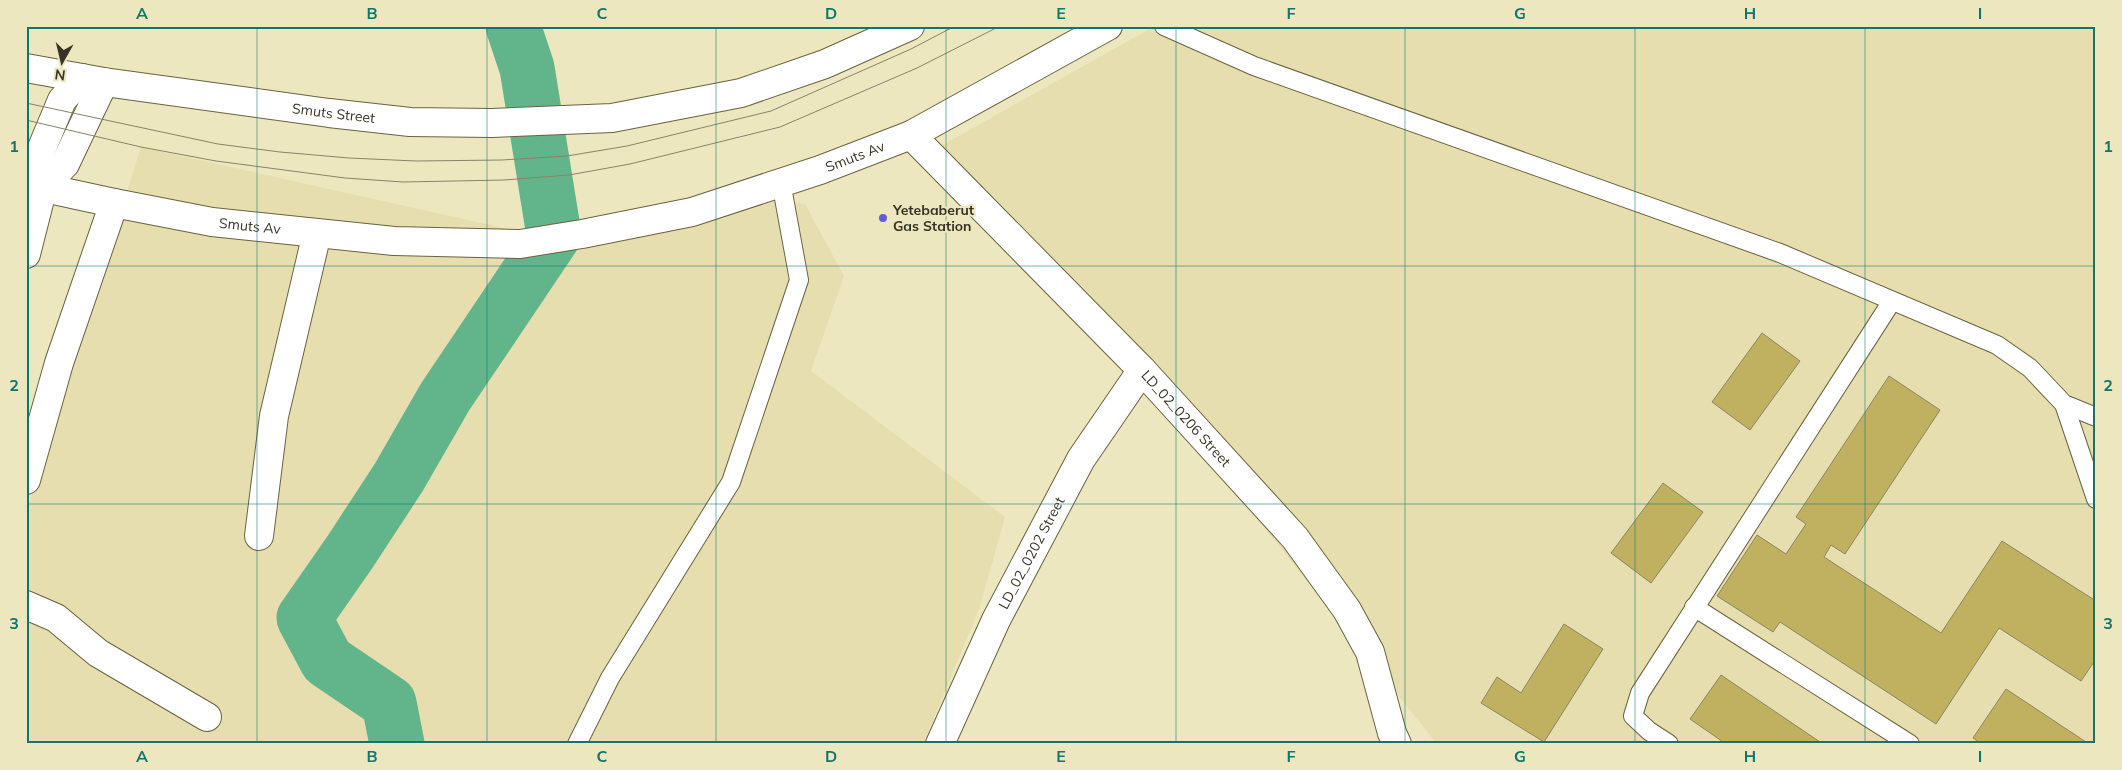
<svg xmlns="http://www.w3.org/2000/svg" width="2122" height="770" font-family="Mulish,sans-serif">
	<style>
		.built { fill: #e6deae }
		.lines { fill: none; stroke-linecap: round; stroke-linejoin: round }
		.river { stroke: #62b58a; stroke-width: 55 }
		.building { fill: #bfb160; stroke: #8c8661 }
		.lane-casing { stroke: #69633f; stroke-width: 20 }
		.street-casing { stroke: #69633f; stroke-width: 30 }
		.primary-casing { stroke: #69633f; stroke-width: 30 }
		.lane { stroke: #fff; stroke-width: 18 }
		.street { stroke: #fff; stroke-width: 28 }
		.primary { stroke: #fff; stroke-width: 28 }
		.tram { stroke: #888369; stroke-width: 1 }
		.grid { fill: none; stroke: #0f766e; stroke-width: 1; stroke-opacity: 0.55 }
		.poi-dot { fill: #605dd6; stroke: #ede7bf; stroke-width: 2 }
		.labels { text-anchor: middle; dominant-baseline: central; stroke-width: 4; stroke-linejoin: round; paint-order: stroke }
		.street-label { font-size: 14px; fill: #373425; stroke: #ede7bf }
		.poi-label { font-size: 14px; font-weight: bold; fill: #373425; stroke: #ede7bf; text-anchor: start }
		.neatline { fill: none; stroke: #0f766e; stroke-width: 2 }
		.grid-label { font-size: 16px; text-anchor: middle; font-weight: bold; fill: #0f766e }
	</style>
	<rect width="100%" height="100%" fill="#ede7bf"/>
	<g class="built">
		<polygon points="1155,26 2096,26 2096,744 1437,744 1133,363 939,147"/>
		<polygon points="141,147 554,239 646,228 780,199 805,204 844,276 811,371 1005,517 979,610 923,744 26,744 26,512"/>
	</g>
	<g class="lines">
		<polyline class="river" points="397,744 389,703 327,661 304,618 350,552 399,477 445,397 554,235 527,68 513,26"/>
	</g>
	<g class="building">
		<polygon points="1762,333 1800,361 1750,430 1712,402"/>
		<polygon points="1889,376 1940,410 1845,554 1831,545 1824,557 1941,633 2002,541 2096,601 2096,659 2081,681 1999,628 1936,724 1780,622 1773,632 1717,596 1757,535 1786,554 1806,524 1796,517"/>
		<polygon points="1663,483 1703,512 1651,583 1611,553"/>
		<polygon points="1564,624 1603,649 1544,742 1481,703 1497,677 1521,693"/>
		<polygon points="1721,675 1823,744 1726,744 1690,719"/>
		<polygon points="2006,689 2089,744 1982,744 1973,738"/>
	</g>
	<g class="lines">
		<g class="lane-casing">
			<g id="lane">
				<polyline points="1164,26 1254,66 1780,253 1997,345 2030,368 2064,404 2096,417"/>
				<polyline points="2064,404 2096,499"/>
				<polyline points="1694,607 1910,744"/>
				<polyline points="577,744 610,678 731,482 799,280 781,182"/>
				<polyline points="1669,744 1649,731 1633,716 1640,693 1892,301"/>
			</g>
		</g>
		<g class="street-casing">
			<g id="street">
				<path id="s1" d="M911,135L1142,370L1295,538L1347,610L1370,652L1392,733L1397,744"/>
				<polyline points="259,536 274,416 317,233"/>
				<polyline points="26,605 56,618 98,653 207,717"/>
				<path id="s2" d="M940,744L996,620L1081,459L1142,370"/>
			</g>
		</g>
		<g class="primary-casing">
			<g id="primary">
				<path id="s3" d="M26,68L104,82L329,113L410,122L492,123L612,118L741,93L825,64L910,26"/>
				<path id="s4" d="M26,184L114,203L212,222L394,241L520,244L582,234L692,212L820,170L911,135L1108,26"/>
				<polyline points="43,187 65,164 104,82"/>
				<polyline points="26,254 43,187 39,155 62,100 82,78"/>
				<polyline points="26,480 59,363 114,203"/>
			</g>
		</g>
		<use href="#lane" class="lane"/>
		<use href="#street" class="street"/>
		<use href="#primary" class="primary"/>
		<g class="tram">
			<polyline points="26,103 218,144 280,152 349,158 416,161 502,160 567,156 627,146 771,111 911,49 955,26"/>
			<polyline points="26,120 141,147 216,161 345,178 403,182 504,180 569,175 630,164 780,127 917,68 1000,26"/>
		</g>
	</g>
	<path class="grid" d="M257,26V744M487,26V744M716,26V744M946,26V744M1176,26V744M1405,26V744M1635,26V744M1865,26V744M26,266H2096M26,504H2096"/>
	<circle class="poi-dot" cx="883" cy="218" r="5"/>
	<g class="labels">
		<g class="street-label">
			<text stroke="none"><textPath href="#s3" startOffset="311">Smuts Street</textPath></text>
			<text stroke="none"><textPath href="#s4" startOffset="846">Smuts Av</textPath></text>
			<text stroke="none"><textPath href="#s4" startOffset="228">Smuts Av</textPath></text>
			<text stroke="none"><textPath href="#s1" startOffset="395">LD_02_0206 Street</textPath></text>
			<text stroke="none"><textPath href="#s2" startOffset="212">LD_02_0202 Street</textPath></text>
		</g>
		<g class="poi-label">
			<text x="893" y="210">Yetebaberut<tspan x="893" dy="16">Gas Station</tspan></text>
		</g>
	</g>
	<rect width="2122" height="770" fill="none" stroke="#ede7bf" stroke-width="55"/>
	<g transform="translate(62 62) rotate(188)" stroke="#ede7bf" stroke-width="4" paint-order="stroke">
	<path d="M0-4L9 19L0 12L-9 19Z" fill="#373425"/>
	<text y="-8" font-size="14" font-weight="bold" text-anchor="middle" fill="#373425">N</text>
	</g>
	<rect x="28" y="28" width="2066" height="714" class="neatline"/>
	<g class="grid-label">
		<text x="142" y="19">A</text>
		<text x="372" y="19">B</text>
		<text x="602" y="19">C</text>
		<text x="831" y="19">D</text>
		<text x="1061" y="19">E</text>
		<text x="1291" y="19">F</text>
		<text x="1520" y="19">G</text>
		<text x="1750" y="19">H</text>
		<text x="1980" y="19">I</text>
		<text x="14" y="152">1</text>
		<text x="2108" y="152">1</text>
		<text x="14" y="391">2</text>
		<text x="2108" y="391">2</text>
		<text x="14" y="629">3</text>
		<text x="2108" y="629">3</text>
		<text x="142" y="762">A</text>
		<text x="372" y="762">B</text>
		<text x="602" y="762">C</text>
		<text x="831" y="762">D</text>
		<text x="1061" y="762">E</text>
		<text x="1291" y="762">F</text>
		<text x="1520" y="762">G</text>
		<text x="1750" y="762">H</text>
		<text x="1980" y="762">I</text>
	</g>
</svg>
